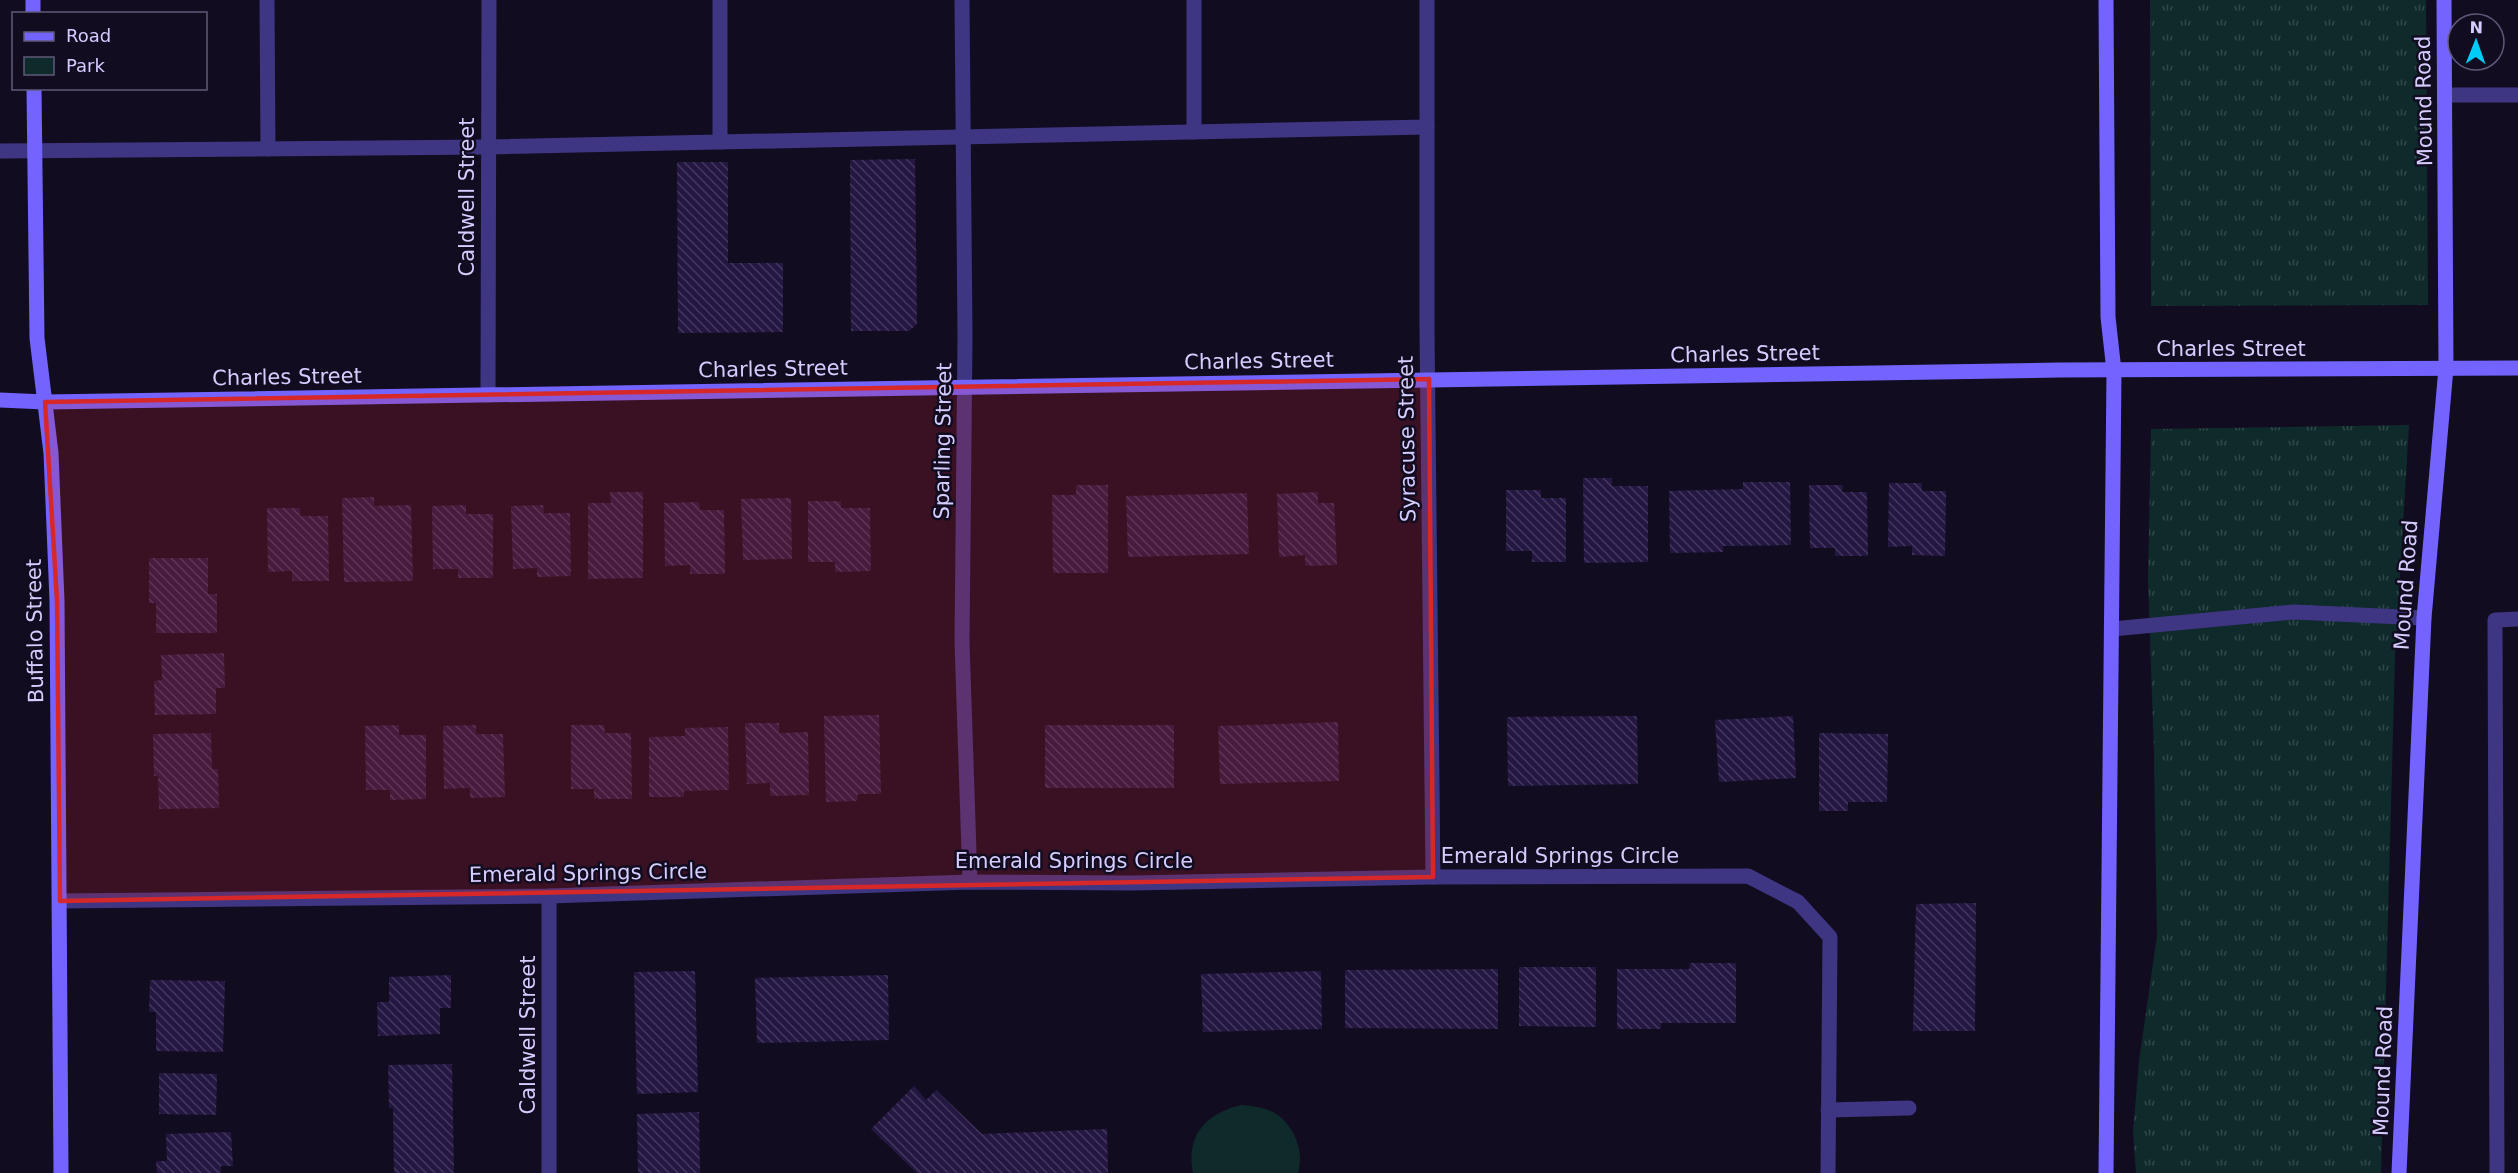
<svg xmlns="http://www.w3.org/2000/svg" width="2518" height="1173" font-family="'DejaVu Sans',sans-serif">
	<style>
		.grass { fill: url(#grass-tufts) }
		.park { fill: #0f2a2b }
		.building { fill: url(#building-back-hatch) }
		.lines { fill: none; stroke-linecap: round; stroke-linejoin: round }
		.lane { stroke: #3e3682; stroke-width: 15 }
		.street { stroke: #3e3682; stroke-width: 15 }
		.secondary { stroke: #7364ff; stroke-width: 15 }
		.marked { fill: #d62828; fill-opacity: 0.2; stroke: #d62828; stroke-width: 4.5; stroke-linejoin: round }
		.labels { text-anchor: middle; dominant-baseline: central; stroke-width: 5; stroke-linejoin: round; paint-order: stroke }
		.street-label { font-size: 21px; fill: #d6cdff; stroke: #120c21 }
	</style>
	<defs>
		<pattern id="grass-tufts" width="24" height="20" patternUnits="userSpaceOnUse" patternTransform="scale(1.5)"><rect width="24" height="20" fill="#0f2a2b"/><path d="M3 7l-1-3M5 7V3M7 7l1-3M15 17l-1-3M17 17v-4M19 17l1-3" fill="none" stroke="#31484b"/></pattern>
		<pattern id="building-back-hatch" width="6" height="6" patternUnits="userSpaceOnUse" patternTransform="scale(1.5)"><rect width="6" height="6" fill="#241843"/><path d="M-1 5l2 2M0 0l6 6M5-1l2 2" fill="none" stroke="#43385f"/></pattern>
	</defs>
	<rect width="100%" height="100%" fill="#120c21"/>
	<g class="grass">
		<polygon points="2150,0 2426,0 2428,305 2151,306"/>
		<polygon points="2409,425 2395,658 2381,1173 2136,1173 2133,1132 2139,1061 2157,936 2154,754 2148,580 2151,429"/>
	</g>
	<path class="park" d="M1241,1105C1252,1106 1263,1107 1273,1112C1293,1123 1305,1151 1298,1173H1193C1185,1135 1207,1113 1241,1105Z"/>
	<g class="building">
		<polygon points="915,159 917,324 909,331 851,331 850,160"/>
		<polygon points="677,162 728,162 728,263 783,263 783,332 678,333"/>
		<polygon points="1583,478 1612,478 1612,486 1648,486 1648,562 1584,563"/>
		<polygon points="1743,482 1790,482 1791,545 1723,546 1723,552 1670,553 1669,491 1743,489"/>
		<polygon points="1889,483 1922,483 1922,491 1946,491 1945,556 1912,555 1912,546 1888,547"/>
		<polygon points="1076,485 1108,485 1108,573 1053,573 1052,495 1076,495"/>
		<polygon points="1809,485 1843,485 1842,492 1867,492 1868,556 1835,556 1835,548 1810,548"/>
		<polygon points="1506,490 1541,490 1541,498 1566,498 1566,562 1532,562 1532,551 1506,551"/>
		<polygon points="610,492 643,492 643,578 588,579 588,503 611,503"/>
		<polygon points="1318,492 1318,503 1334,503 1337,565 1305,566 1305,555 1279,557 1277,494"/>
		<polygon points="1247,493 1249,554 1128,557 1126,496"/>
		<polygon points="374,497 374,506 411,505 413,581 344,582 342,498"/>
		<polygon points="791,498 792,559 743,560 741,499"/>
		<polygon points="808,501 841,501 841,508 870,508 871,571 835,572 835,562 808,562"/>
		<polygon points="699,502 700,510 724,510 725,574 690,574 690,565 665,566 664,503"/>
		<polygon points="466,505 466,514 493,514 493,578 458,578 458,569 433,569 432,506"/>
		<polygon points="543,505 544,513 570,513 571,576 537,577 537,568 513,569 511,506"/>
		<polygon points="267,508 300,508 300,516 328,516 329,581 292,581 292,571 268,572"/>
		<polygon points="149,558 208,558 208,594 217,594 217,633 156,633 156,603 149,603"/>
		<polygon points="224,653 225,688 216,688 216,714 155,715 154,681 162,680 161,655"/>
		<polygon points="879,715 881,794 858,794 857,801 826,802 824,716"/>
		<polygon points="1637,716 1638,784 1508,786 1507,717"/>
		<polygon points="1793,716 1796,778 1719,782 1715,720"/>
		<polygon points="1338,722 1339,781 1220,784 1218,726"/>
		<polygon points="745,723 779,723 779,733 808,732 809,795 770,796 770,783 747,784"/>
		<polygon points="399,725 399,735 426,735 426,799 390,800 390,790 366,790 365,726"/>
		<polygon points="476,725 476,734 503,734 505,797 470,798 470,788 444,789 443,726"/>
		<polygon points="571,725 604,725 605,733 631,733 632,799 594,799 594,789 571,789"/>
		<rect x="1045" y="725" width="129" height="63"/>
		<polygon points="728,727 729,790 684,791 684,797 649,797 649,737 685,736 685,728"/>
		<polygon points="211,733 212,769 218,769 219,808 159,809 158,776 154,776 153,734"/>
		<polygon points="1819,733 1888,734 1887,802 1848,802 1848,811 1819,811"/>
		<polygon points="1976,903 1975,1031 1913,1031 1916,904"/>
		<polygon points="1690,963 1736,963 1736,1023 1661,1023 1661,1029 1617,1029 1617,969 1689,969"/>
		<polygon points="1519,967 1596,967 1596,1027 1519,1026"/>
		<polygon points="1498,969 1498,1029 1345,1028 1345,970"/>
		<polygon points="695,971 698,1092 637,1094 634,972"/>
		<polygon points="1321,971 1322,1029 1203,1032 1201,974"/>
		<polygon points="451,975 451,1008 440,1008 440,1034 378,1036 377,1002 389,1002 389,977"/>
		<polygon points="888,975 889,1040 757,1043 755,978"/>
		<polygon points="150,980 225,981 223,1052 156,1051 156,1012 149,1012"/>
		<polygon points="452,1064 454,1173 394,1173 393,1108 389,1108 388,1065"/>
		<polygon points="159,1073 217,1074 216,1115 159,1114"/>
		<polygon points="914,1086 926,1100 936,1090 982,1134 1107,1129 1108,1173 917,1173 871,1129"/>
		<polygon points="699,1112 700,1173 638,1173 637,1114"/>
		<polygon points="231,1132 233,1166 221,1166 221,1173 157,1173 156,1161 167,1161 166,1134"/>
	</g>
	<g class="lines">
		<g class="lane">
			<polyline points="267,0 268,149"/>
			<polyline points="1194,0 1194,132"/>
			<polyline points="2445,95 2518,95"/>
			<polyline points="720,142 720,0"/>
			<polyline points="0,151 488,147 1427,127"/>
			<polyline points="2112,629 2294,612 2424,618"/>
			<polyline points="1828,1110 1909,1108"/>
			<polyline points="2497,1173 2495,620 2518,619"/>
		</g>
		<g class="street">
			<polyline points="962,0 965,337 962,642 970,882"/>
			<polyline points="1427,0 1427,330 1433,877"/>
			<polyline points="488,395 489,0"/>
			<polyline points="549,896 549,1173"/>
			<polyline points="60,901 549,896 970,882 1133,883 1433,877 1748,876 1798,902 1830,937 1828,1173"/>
		</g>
		<g class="secondary">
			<polyline points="33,0 33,14"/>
			<polyline points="34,88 37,338 51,453 57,601 61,1173"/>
			<polyline points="0,400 45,402 2059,370 2518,368"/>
			<polyline points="2106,1173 2114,371 2108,317 2106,0"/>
			<polyline points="2399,1173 2424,618 2446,368 2444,0"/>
		</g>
	</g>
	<path class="marked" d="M1429,379L1433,877L60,901L57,601L45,402Z"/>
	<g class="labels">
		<g class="street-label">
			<text transform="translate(2424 101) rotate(-91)">Mound Road</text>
			<text transform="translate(467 197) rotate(-90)">Caldwell Street</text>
			<text x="2231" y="349">Charles Street</text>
			<text transform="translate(1745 354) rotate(-1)">Charles Street</text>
			<text transform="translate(1259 361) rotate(-1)">Charles Street</text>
			<text transform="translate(773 369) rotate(-1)">Charles Street</text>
			<text transform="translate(287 377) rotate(-1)">Charles Street</text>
			<text transform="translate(1407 439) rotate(-91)">Syracuse Street</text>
			<text transform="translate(943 441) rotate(-89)">Sparling Street</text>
			<text transform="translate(2406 585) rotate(-86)">Mound Road</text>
			<text transform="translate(35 631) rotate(-91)">Buffalo Street</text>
			<text x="1560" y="856">Emerald Springs Circle</text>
			<text x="1074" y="861">Emerald Springs Circle</text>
			<text transform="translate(588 873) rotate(-1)">Emerald Springs Circle</text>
			<text transform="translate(528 1035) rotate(-90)">Caldwell Street</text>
			<text transform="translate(2383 1071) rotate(-88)">Mound Road</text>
		</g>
	</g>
	<rect x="12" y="12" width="195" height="78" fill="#120c21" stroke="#60597a" stroke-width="1.5"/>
	<rect x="24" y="32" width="30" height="9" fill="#7364ff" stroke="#60597a" stroke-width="1.5"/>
	<text x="66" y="42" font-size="18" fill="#d6cdff">Road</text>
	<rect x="24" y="57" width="30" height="18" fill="#0f2a2b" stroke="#60597a" stroke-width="1.5"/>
	<text x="66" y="72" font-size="18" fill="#d6cdff">Park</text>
	<g transform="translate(2476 42) rotate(1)"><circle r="28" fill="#120c21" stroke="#60597a" stroke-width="1.5"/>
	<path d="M0-4.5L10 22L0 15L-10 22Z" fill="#00ccf8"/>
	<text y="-9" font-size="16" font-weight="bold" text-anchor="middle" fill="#d6cdff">N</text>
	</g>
</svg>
